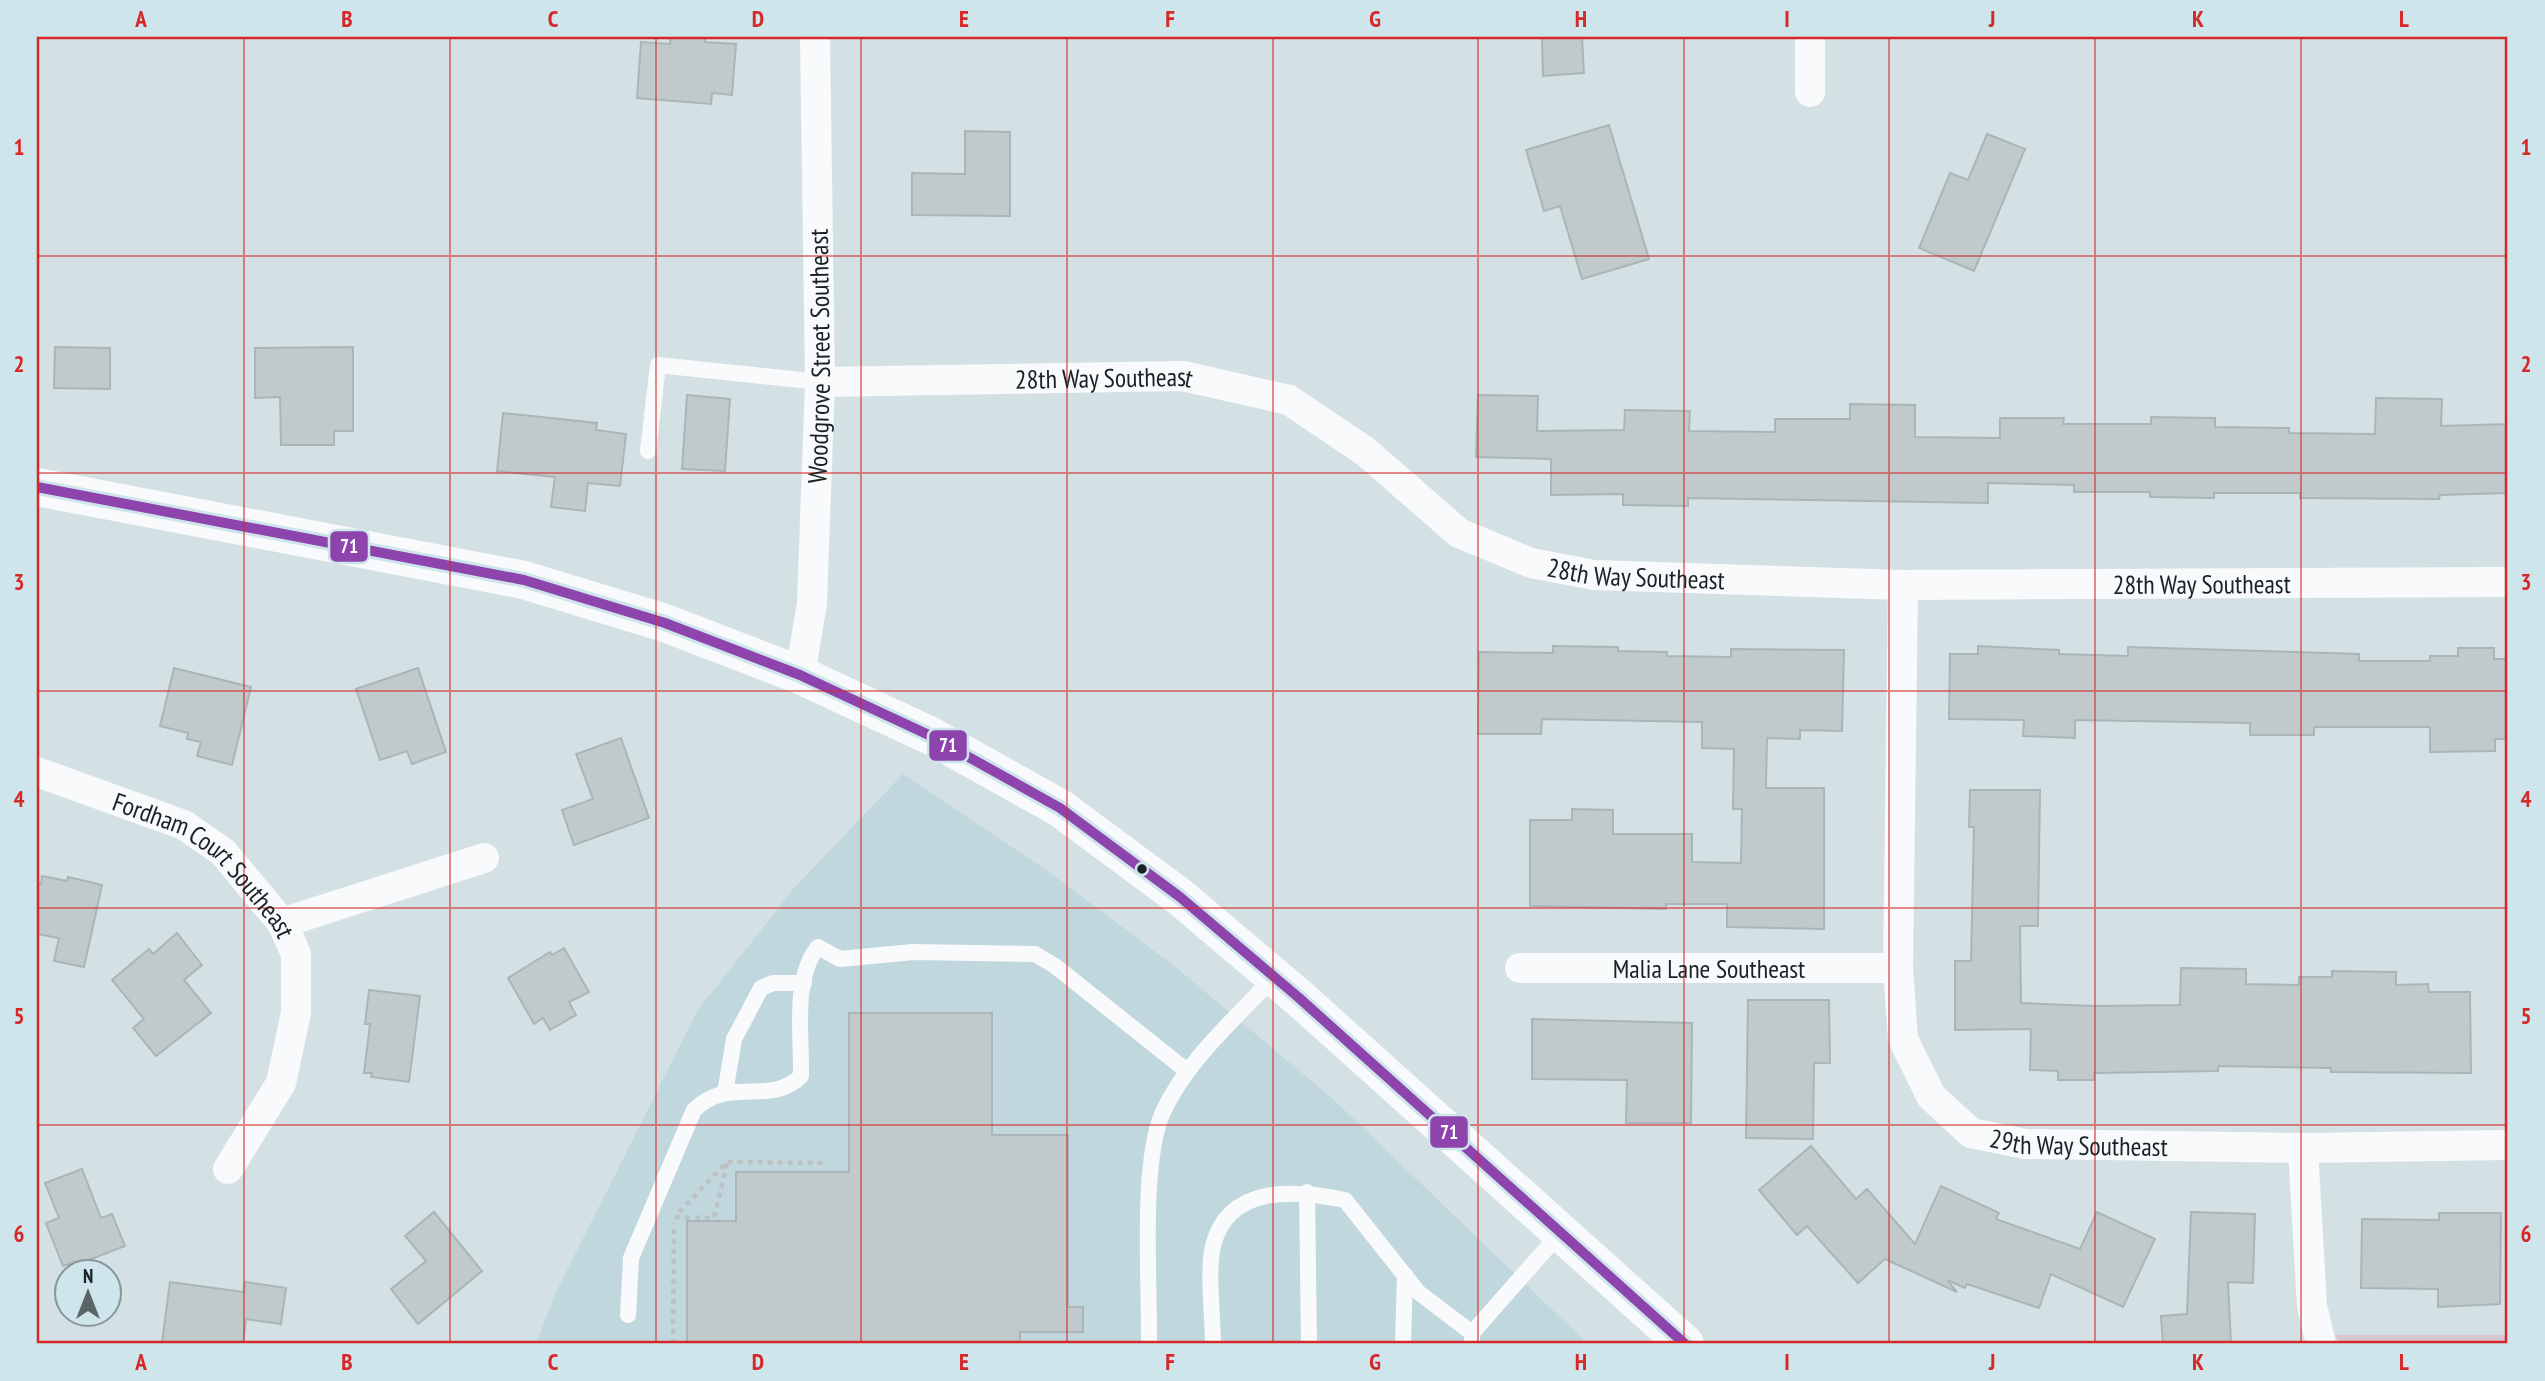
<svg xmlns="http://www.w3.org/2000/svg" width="2545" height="1381" font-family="'PT Sans Narrow',sans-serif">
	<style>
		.built { fill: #c0d7dd }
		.green { fill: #d5c8d2 }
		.building { fill: #c0cacd; stroke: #abb5b7; stroke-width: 2 }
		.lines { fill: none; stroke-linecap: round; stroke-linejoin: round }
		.path { stroke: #bdc1c2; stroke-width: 4.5; stroke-dasharray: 5 5; stroke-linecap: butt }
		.lane { stroke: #f9fafb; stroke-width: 16 }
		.street { stroke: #f9fafb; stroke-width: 30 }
		.secondary { stroke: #f9fafb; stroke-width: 38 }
		.bus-1-casing { stroke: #cde5eb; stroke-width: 16 }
		.bus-1 { stroke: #8e44ad; stroke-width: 10 }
		.grid { fill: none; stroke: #d62828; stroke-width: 2; stroke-opacity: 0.55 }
		.bus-dot { fill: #192224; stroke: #cde5eb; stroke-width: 2.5 }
		.labels { text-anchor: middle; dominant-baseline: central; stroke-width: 7; stroke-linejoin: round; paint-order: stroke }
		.street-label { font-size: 26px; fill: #192224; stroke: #cde5eb }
		.line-badge { stroke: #cde5eb; stroke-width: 2.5 }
		.badge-label { font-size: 19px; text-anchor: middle; font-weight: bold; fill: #fff }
		.neatline { fill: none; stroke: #d62828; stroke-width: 2.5 }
		.grid-label { font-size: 23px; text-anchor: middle; font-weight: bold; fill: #d62828 }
	</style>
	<rect width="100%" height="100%" fill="#d4e1e4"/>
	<polygon class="built" points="903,774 1052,874 1178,969 1333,1099 1588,1344 536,1344 555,1294 698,1010 794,888"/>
	<polygon class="green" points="2335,1335 2508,1335 2508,1344 2341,1344"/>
	<g class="building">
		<polygon points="671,37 705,38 705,42 736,44 732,95 712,93 711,104 637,98 641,42 670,44"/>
		<polygon points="1542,37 1582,37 1584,73 1543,76"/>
		<polygon points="1609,125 1649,259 1582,279 1560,206 1544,211 1526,150"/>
		<polygon points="965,131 1010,132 1010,216 912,215 912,173 965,174"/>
		<polygon points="1987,134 2025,149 1974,271 1919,248 1950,173 1968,180"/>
		<polygon points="55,347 110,348 110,389 54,388"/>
		<polygon points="353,347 353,431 334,431 334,445 281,445 280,397 255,398 255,348"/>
		<polygon points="687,395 730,399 725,471 682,469"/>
		<polygon points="1478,395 1538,396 1537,431 1624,430 1625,410 1690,411 1689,431 1775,432 1775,419 1850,419 1850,404 1915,405 1915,437 2000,438 2000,418 2064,418 2063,424 2151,424 2151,417 2215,418 2215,427 2289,428 2289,433 2375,434 2376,398 2442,399 2441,426 2508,424 2508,493 2440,495 2439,499 2300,498 2300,493 2214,493 2214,498 2150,497 2150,492 2074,492 2074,485 1988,483 1988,503 1688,498 1688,506 1623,505 1623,494 1551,495 1551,459 1476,457"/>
		<polygon points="503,413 597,423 596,430 626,434 620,486 588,483 585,511 551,507 555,477 497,471"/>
		<polygon points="1553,646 1618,647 1618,651 1667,652 1667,656 1731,657 1731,649 1844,650 1842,731 1800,730 1800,739 1767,738 1766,788 1824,788 1824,929 1727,927 1727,904 1666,904 1666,909 1530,906 1530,820 1572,820 1572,809 1613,810 1613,834 1692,834 1692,862 1741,863 1742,809 1733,809 1734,749 1702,748 1702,722 1542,719 1541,734 1478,734 1479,652 1553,653"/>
		<polygon points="1978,646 2059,650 2059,654 2128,656 2128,647 2359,654 2359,661 2430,661 2430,656 2458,656 2458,648 2494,648 2494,659 2508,659 2508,739 2495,739 2495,751 2430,752 2430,727 2314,727 2314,735 2250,735 2250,723 2075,720 2075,738 2023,736 2024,720 1949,719 1950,654 1978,654"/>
		<polygon points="174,668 251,687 232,765 197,756 201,742 187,739 188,733 160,726"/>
		<polygon points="418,668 446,752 412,764 407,751 380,760 356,689"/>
		<polygon points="621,738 649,818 574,845 562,810 593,799 576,754"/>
		<polygon points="1970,790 2040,790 2038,926 2020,926 2021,1003 2095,1006 2180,1005 2181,968 2246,969 2246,984 2299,985 2299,977 2332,977 2332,971 2396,972 2396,985 2428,984 2429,992 2470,992 2471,1073 2331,1072 2331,1068 2218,1066 2218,1071 2094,1073 2094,1080 2058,1080 2058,1071 2030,1070 2031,1029 1955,1030 1955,961 1971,961 1974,827 1969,827"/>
		<polygon points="42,876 67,881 68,877 102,885 84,967 54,961 59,938 37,934 37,883 41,884"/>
		<polygon points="177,933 202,965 184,980 211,1013 156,1056 133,1028 144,1019 112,980 149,949 153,954"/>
		<polygon points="564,948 589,992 569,1002 576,1015 550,1030 543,1018 534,1024 508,978 550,952 552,955"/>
		<polygon points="369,990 420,996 409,1082 371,1077 372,1073 364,1073 370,1024 365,1024"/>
		<polygon points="1748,1000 1829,1000 1830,1063 1814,1063 1813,1139 1746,1138"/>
		<polygon points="849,1013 992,1013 992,1135 1068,1135 1068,1307 1083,1307 1083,1332 1020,1332 1020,1344 687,1344 687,1221 736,1221 736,1172 849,1172"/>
		<polygon points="1532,1019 1692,1023 1691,1123 1626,1123 1627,1080 1532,1079"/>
		<polygon points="1811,1146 1856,1199 1867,1189 1915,1244 1941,1186 1999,1213 1996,1219 2080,1249 2097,1212 2155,1239 2123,1307 2051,1274 2039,1308 1967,1284 1965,1288 1947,1280 1957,1292 1885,1259 1858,1283 1807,1226 1797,1235 1759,1190"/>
		<polygon points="82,1169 101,1218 112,1214 125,1246 76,1265 74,1262 63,1266 46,1223 59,1218 45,1183"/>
		<polygon points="434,1212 482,1271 418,1324 391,1289 426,1261 405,1236"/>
		<polygon points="2191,1212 2255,1214 2253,1283 2228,1282 2231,1344 2163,1344 2161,1316 2187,1314"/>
		<polygon points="2439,1213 2501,1213 2500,1304 2438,1307 2438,1289 2361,1288 2362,1219 2439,1220"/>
		<polygon points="170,1282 244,1292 245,1282 286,1288 281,1324 246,1319 243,1344 162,1342"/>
	</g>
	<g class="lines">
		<g class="path">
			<polyline points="679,1212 727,1162 823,1163"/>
			<polyline points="675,1217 714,1218 727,1163"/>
			<polyline points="673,1344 674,1223"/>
		</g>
		<g class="lane">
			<polyline points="648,451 658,365 820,382"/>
			<polyline points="725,1093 734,1039 761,988 773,983 804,983"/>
			<polyline points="1307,1192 1309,1344"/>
			<path d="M628,1315L631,1258L694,1110C730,1075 770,1107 801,1076C802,1037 792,979 818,947L840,959L913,952L1035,954L1055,966L1187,1071"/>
			<path d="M1149,1344C1150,1285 1140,1163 1163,1112C1187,1060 1236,1018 1274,977"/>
			<path d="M1213,1344C1213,1319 1207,1269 1213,1246C1228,1184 1296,1190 1345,1200L1418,1292L1472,1333"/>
			<polyline points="1403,1344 1405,1275"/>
			<polyline points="1472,1344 1472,1333 1561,1232"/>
		</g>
		<g class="street">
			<polyline points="1810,92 1810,37"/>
			<path id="s1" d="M820,382L1183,376L1289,400L1366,452L1459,533L1531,563L1594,575L1903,585L2508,582"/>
			<path id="s2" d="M1903,585L1898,968L1903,1039L1931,1096L1971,1133L2025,1144L2303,1148L2508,1145"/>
			<path id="s3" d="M800,675L812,603L820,382L815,37"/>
			<path id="s4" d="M37,772L184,825L223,852L282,923L296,954V1013L281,1083L228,1169"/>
			<polyline points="282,923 484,858"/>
			<path id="s5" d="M1520,968H1898"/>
			<polyline points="2303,1148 2312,1306 2321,1344"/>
		</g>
		<polyline class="secondary" points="37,487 524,580 665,623 800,675 931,736 1060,808 1180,897 1298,997 1685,1344"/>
		<g class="bus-1-casing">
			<polyline id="bus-1" points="37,487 524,580 665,623 800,675 931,736 1060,808 1180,897 1298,997 1685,1344"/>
		</g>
		<use href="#bus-1" class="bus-1"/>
	</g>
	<path class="grid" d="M244,37V1344M450,37V1344M656,37V1344M861,37V1344M1067,37V1344M1273,37V1344M1478,37V1344M1684,37V1344M1889,37V1344M2095,37V1344M2301,37V1344M37,256H2508M37,473H2508M37,691H2508M37,908H2508M37,1125H2508"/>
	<circle class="bus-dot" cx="1142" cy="869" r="6"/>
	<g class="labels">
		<g class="street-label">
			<text stroke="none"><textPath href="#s3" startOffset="320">Woodgrove Street Southeast</textPath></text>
			<text stroke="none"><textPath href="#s1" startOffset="284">28th Way Southeast</textPath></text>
			<text stroke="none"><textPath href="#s1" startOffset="872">28th Way Southeast</textPath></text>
			<text stroke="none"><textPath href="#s1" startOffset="1438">28th Way Southeast</textPath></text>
			<text stroke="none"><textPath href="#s4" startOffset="196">Fordham Court Southeast</textPath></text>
			<text stroke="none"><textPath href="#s5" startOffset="189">Malia Lane Southeast</textPath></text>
			<text stroke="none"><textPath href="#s2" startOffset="681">29th Way Southeast</textPath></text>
		</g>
	</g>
	<g class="line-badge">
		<rect x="329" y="530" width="40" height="33" rx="7" fill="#8e44ad"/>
		<rect x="928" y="729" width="40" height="33" rx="7" fill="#8e44ad"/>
		<rect x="1429" y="1115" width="40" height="34" rx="7" fill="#8e44ad"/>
	</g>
	<g class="badge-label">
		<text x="349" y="553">71</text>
		<text x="948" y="752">71</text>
		<text x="1449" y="1139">71</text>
	</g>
	<rect width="2545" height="1381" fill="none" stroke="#cde5eb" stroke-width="77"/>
	<g transform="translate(88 1293)"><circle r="33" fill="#cde5eb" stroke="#85979b" stroke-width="2"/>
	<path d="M0-5L12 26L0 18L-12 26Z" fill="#5a6567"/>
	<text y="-10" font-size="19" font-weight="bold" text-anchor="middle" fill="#192224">N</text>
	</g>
	<rect x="38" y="38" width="2468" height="1304" class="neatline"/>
	<g class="grid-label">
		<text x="141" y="27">A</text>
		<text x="347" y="27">B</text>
		<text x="553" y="27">C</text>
		<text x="758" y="27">D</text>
		<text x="964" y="27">E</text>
		<text x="1170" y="27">F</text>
		<text x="1375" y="27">G</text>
		<text x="1581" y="27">H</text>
		<text x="1787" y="27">I</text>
		<text x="1992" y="27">J</text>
		<text x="2198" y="27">K</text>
		<text x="2404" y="27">L</text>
		<text x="19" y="155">1</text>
		<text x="2526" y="155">1</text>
		<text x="19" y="372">2</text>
		<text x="2526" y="372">2</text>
		<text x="19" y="590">3</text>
		<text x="2526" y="590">3</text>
		<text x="19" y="807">4</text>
		<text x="2526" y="807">4</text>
		<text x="19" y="1024">5</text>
		<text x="2526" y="1024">5</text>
		<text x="19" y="1242">6</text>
		<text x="2526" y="1242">6</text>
		<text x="141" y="1370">A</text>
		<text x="347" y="1370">B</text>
		<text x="553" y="1370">C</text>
		<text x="758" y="1370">D</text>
		<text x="964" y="1370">E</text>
		<text x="1170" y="1370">F</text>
		<text x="1375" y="1370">G</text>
		<text x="1581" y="1370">H</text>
		<text x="1787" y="1370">I</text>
		<text x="1992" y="1370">J</text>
		<text x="2198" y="1370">K</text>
		<text x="2404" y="1370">L</text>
	</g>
</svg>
